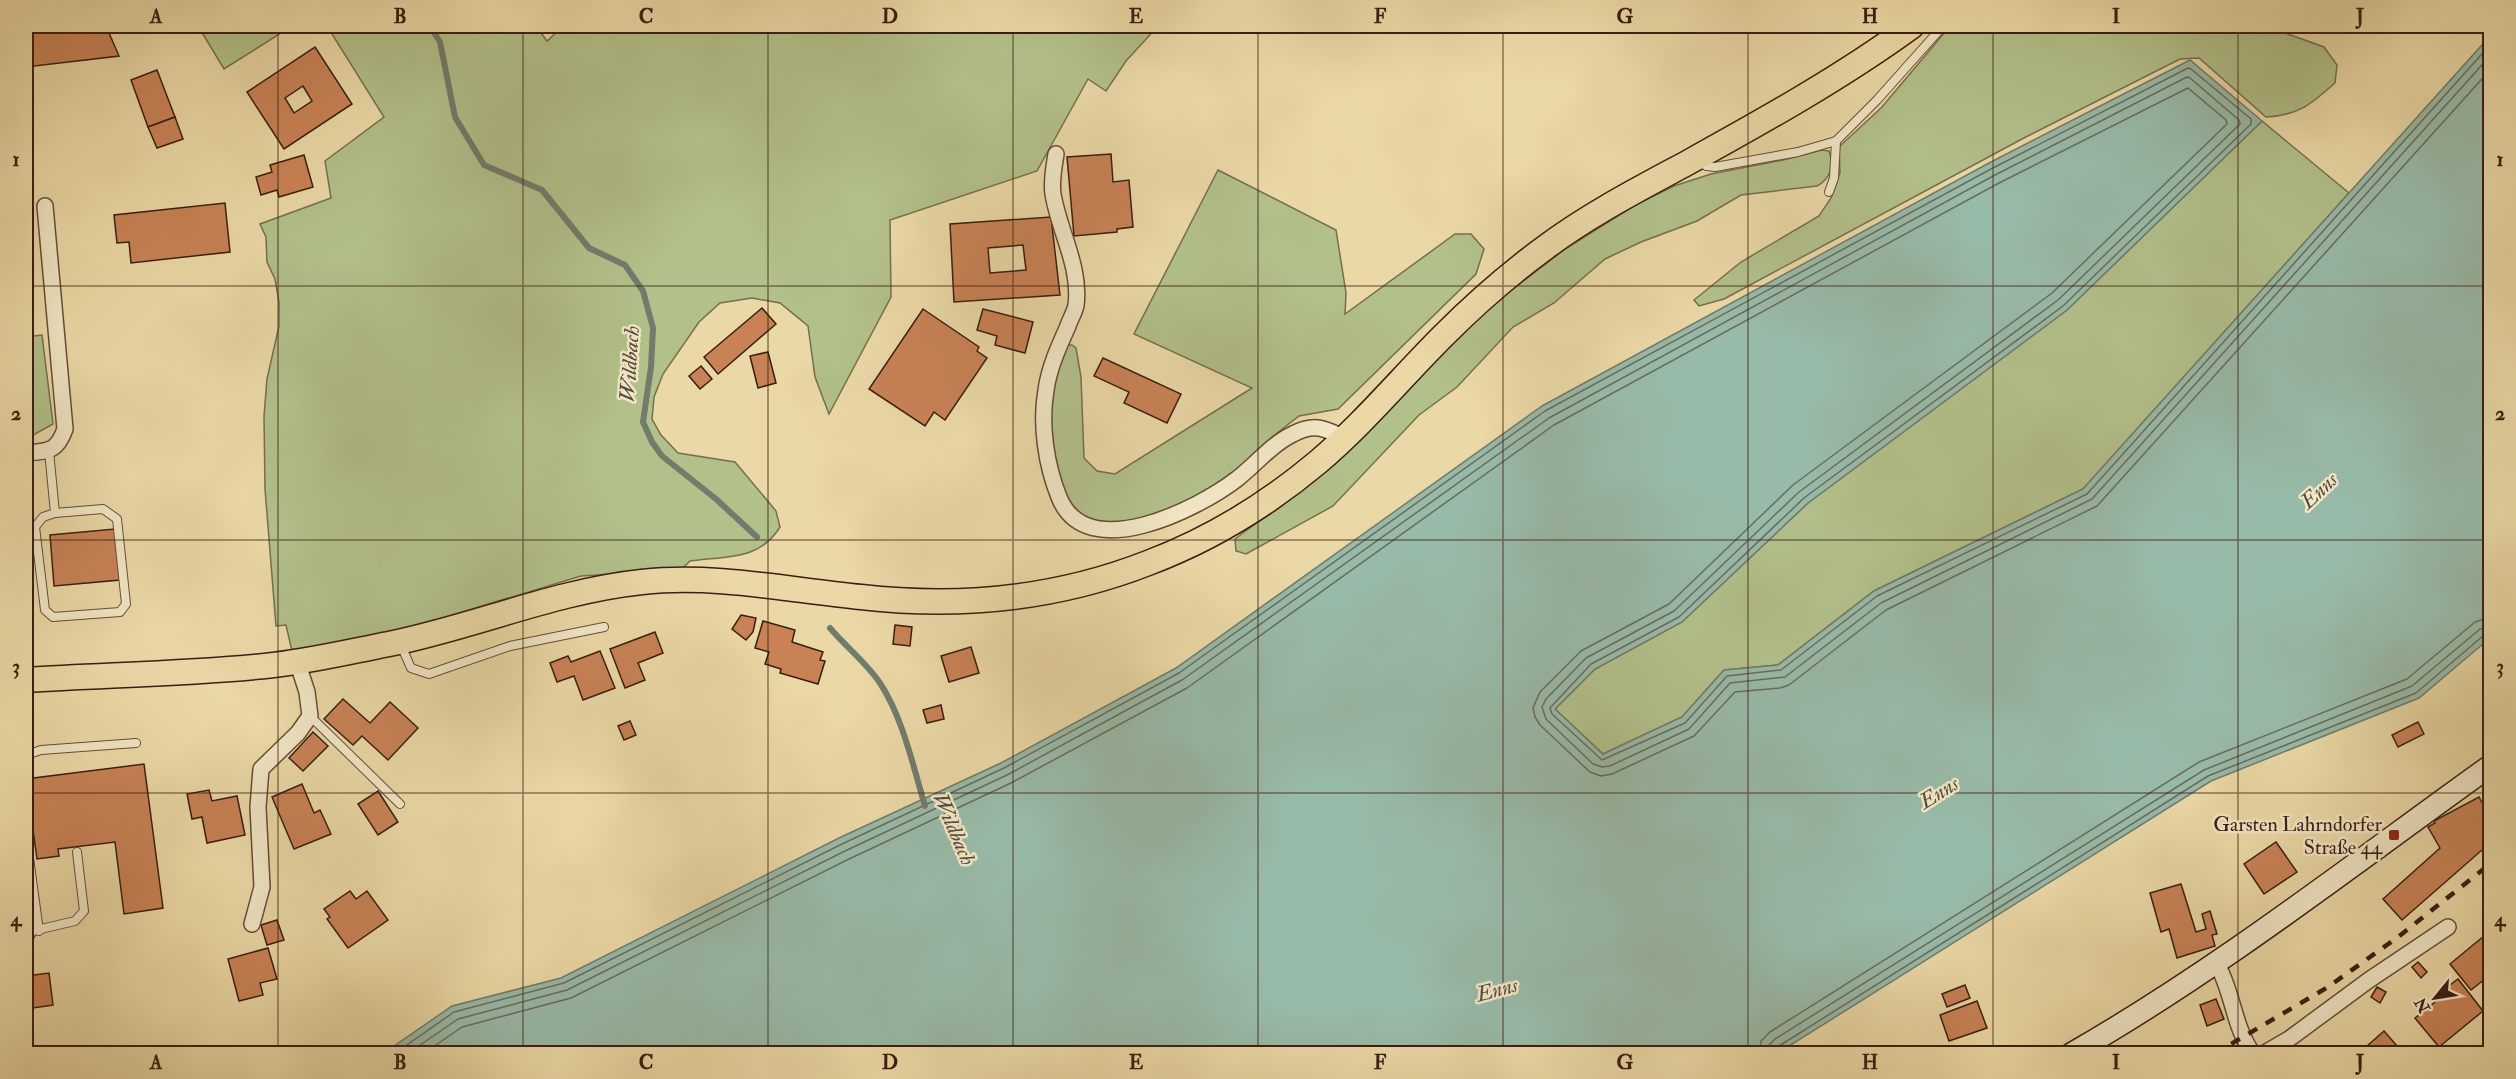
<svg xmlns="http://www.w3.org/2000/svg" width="2516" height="1079" font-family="'IM FELL Double Pica',serif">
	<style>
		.green { fill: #b2c08a; stroke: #766e4e; stroke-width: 1.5 }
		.water { fill: #98baa8; stroke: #727b6c; stroke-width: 1.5 }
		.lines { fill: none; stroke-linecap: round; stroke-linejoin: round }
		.shore { stroke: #696c5d; stroke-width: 1.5 }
		.stream { stroke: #727b6c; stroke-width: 6 }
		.building { fill: #c88256; stroke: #3a1d12; stroke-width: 1.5; fill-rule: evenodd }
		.lane-casing { stroke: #664c37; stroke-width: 10 }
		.street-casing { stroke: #664c37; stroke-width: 18 }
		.secondary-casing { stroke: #3a1d12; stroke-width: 24 }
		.primary-casing { stroke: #3a1d12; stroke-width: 27 }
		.lane { stroke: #f1e6c5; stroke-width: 8 }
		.street { stroke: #f1e6c5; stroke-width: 15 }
		.secondary { stroke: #f1e6c5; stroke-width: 21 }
		.primary { stroke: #ead8a6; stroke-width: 24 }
		.rail { stroke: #3a1d12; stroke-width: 4.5; stroke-dasharray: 10 10; stroke-linecap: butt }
		.grid { fill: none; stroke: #3a1d12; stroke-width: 1.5; stroke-opacity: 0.55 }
		.poi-dot { fill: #8f2418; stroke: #f1e6c5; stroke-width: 2 }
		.labels { text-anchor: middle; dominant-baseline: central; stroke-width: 5; stroke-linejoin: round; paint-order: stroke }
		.poi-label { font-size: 20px; fill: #3a1d12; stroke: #f1e6c5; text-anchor: end }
		.water-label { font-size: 21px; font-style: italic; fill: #564c3f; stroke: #f1e6c5 }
		.neatline { fill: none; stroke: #3a1d12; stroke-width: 2 }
		.grid-label { font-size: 20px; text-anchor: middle; font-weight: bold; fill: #3a1d12 }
	</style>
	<rect width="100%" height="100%" fill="#ead8a6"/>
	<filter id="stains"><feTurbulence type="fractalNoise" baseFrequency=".00333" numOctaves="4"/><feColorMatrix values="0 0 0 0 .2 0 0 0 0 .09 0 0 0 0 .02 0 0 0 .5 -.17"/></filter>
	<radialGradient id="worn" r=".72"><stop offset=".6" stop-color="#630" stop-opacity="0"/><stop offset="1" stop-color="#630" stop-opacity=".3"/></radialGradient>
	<g class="green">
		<polygon points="198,26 292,26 224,69"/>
		<path d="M327,26H536L547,41L563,26H1097L1104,28L1107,26H1158L1126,61L1106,91L1088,79L1037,171L890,220L891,297L829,414L815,377L808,326L780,303L752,298L720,303L699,322L663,374L654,397L652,419L661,435L678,453L735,462L776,511L780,527C759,561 726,556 690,561L681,570L581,576L413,627L292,651L286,625L276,626L265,489L264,416L267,379L279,326V302L275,279L267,262L266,237L260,224L331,198L325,161L384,117Z"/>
		<path d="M1950,26H2248L2285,33L2324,47L2337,65L2335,83C2310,105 2299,115 2266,117L2199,58L2180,59L2022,139L1724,299L1699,306L1694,300L1741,262L1819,216L1831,198L1840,173L1839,147L1882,107Z"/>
		<polygon points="2262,121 2349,193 2083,489 1874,591 1778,665 1724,670 1682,717 1603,754 1555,709 1595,669 1682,622 1808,503 2067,310"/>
		<path d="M1822,150L1829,151C1835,166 1830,179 1817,186L1741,195L1697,221L1641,242L1605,259L1554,303L1513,327L1457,387L1419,415L1333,506L1246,554L1236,551L1235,539L1290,498L1491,306L1565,249L1637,204L1674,186L1711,174L1783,160Z"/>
		<polygon points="1218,170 1336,230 1346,293 1345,314 1455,234 1471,234 1484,249 1476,274 1338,409 1299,416 1272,437 1248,461 1206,491 1156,515 1124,523 1095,524 1069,506 1051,453 1049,389 1065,345 1072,345 1076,348 1081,377 1084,458 1097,471 1115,474 1252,388 1134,334"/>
		<polygon points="42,335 53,424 26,439 26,337"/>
	</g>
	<polygon class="water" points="2490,36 2490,638 2419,698 2211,781 1778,1053 384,1053 452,1006 561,978 839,838 1001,763 1176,668 1542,406 1989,163 2190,60 2262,121 2067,310 1808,503 1682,622 1595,669 1555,709 1603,754 1682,717 1724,670 1778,665 1874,591 2083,489"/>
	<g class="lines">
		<g class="shore">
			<polyline points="394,1054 454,1012 564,983 842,844 1004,768 1179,673 1545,411 1991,169 2188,68 2191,69 2251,119 2251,124 2063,306 1804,498 1679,617 1591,664 1550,708 1552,714 1602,760 1685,723 1727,676 1781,670 1877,596 2087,494 2490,45"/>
			<polyline points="407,1054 458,1019 567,990 845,851 1007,775 1182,680 1549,418 1995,175 2187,77 2190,78 2239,120 2240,124 2058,300 1799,492 1674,611 1586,658 1546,699 1542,707 1546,719 1593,764 1602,767 1610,766 1689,729 1730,683 1785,677 1881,603 2092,499 2490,56"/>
			<polyline points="423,1054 462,1027 571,998 849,859 1011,783 1187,688 1554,425 1999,183 2188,88 2226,120 2227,124 2052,293 1793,485 1669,604 1581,651 1540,692 1533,708 1535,717 1540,725 1590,772 1601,776 1612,774 1694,736 1735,692 1780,688 1789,685 1886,610 2097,506 2490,70"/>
			<polyline points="1759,1054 1761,1041 1770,1032 2199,762 2407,679 2475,622 2490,617"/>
			<polyline points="1768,1054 1769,1045 1775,1039 2204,770 2412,686 2480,629 2490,627"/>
			<polyline points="1776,1054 1779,1046 2208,776 2416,693 2484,635 2490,634"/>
		</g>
		<g class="stream">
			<polyline points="430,26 440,42 455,117 484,165 542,190 589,248 625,265 643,291 653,328 651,367 643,422 652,442 662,456 716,499 757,537"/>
			<path d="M830,628C846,647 866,662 880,683C903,718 913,766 925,806"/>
		</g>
	</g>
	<g class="building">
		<polygon points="55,26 106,26 119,56 26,67 26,29"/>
		<path d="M315,47L352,104L284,149L247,92ZM303,86L312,101L294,113L285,98Z"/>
		<polygon points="157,70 175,117 148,127 131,80"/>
		<polygon points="175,117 183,139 157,148 148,127"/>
		<polygon points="1111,154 1113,182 1129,180 1133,227 1117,229 1117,232 1074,236 1067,157"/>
		<polygon points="304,155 313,187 279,197 277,190 261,195 256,177 272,172 270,165"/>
		<polygon points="225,203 230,252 131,263 129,242 117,243 114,215"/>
		<path d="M1051,217L1060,295L954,302L950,224ZM1023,245L1026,270L990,273L988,248Z"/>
		<polygon points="762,308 776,324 718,374 704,357"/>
		<polygon points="923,309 979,347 977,351 987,358 945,420 934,412 925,426 869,389"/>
		<polygon points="983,309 1033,322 1025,353 995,345 997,336 977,330"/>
		<polygon points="768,352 776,383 758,388 750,356"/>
		<polygon points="1103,358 1181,394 1167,423 1124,403 1129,392 1094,376"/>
		<polygon points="701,366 712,379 700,389 689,376"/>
		<polygon points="115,529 120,580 54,586 50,535"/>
		<polygon points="741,615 756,618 753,632 746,640 732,629"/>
		<polygon points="763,621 795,630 792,642 823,652 820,660 825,661 818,684 780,673 781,669 765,664 769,652 755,648"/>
		<polygon points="895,625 912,627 910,646 893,644"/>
		<polygon points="655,632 663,653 638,663 645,680 625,688 610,649"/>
		<polygon points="971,647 979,673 949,682 941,656"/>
		<polygon points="600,651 615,688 583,700 574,676 557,682 550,663 568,656 571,662"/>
		<polygon points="343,699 370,723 390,702 418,728 388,760 362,736 353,745 324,719"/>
		<polygon points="941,705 944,719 927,723 923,710"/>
		<polygon points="630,721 636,735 624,740 618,726"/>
		<polygon points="2418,722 2424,734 2398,747 2392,735"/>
		<polygon points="313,732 328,746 303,771 289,758"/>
		<polygon points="144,764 163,908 124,914 115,842 58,849 59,856 37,859 26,779"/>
		<polygon points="302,784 314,813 320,810 331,834 294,849 272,797"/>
		<polygon points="209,790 212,801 237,796 245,835 207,843 202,817 192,819 187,794"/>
		<polygon points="378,791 398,822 378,835 358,804"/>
		<polygon points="2479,797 2490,817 2490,843 2402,920 2383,899 2440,848 2428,827 2435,823 2434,821"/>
		<polygon points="2276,842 2297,872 2264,894 2244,864"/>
		<polygon points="2181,884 2196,932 2206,929 2202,914 2210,911 2217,934 2212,935 2215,946 2177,958 2169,929 2161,932 2150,893"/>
		<polygon points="350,891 356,899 367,891 388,920 348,948 327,919 330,917 324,909"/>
		<polygon points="277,920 284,940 267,945 261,925"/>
		<polygon points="2490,931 2490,975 2471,990 2450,964"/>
		<polygon points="268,948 277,979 260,983 263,995 239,1001 228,959"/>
		<polygon points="2418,962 2427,972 2421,978 2412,967"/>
		<polygon points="49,973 53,1005 26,1009 26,976"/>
		<polygon points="2458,979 2483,1011 2439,1047 2415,1018 2445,994 2442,991"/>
		<polygon points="1965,985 1970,998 1947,1007 1942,994"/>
		<polygon points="2377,987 2386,992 2380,1003 2371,997"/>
		<polygon points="2216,999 2224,1019 2207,1026 2200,1005"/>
		<polygon points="1977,1001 1987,1028 1949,1041 1940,1015"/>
		<polygon points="2384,1031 2404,1054 2358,1054"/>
	</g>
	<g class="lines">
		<g class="lane-casing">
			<g id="lane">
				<polyline points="1699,161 1706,166 1715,167 1798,152 1836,141 1877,100 1943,26"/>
				<polyline points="1829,192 1834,178 1836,141"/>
				<polyline points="49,451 55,513 43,517 35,527 45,610 53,617 120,612 126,604 117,519 103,509 55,513"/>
				<polyline points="400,643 411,668 429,674 510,646 604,627"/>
				<polyline points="310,716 400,804"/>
				<polyline points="26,755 41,750 136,743"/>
				<polyline points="26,836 39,931"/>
				<polyline points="28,932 75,921 84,911 77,852"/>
			</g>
		</g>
		<g class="street-casing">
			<g id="street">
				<path d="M1056,154C1054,167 1051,181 1053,194C1059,231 1081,267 1076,305C1075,312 1070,319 1068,326C1059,346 1049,368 1046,390C1040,424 1046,465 1059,497C1086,566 1198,509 1237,479C1255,465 1272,444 1293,434C1314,423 1325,428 1344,438"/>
				<path d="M26,453C48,451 57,452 65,429L45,206"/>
				<polyline points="252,924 262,887 258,807 261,769 298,733 310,716 307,692 297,661"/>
				<polyline points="26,933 28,932"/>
				<path d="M2216,962C2233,991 2233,1026 2253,1054"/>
				<polyline points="2263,1054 2289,1039 2369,980 2448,927"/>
			</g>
		</g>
		<g class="secondary-casing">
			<path id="secondary" d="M2071,1054C2218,970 2353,864 2490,766"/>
		</g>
		<g class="primary-casing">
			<path id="primary" d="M26,680C105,675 186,674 265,666C307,662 348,652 389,644C474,627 555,591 642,582C715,574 789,590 861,597C958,608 1056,599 1148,563C1209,540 1268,504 1318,462C1363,424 1401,378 1443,336C1475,304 1509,274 1546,247C1590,214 1641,188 1689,162C1765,120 1842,77 1912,26"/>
		</g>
		<use href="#lane" class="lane"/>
		<use href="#street" class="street"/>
		<use href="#secondary" class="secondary"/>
		<use href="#primary" class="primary"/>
		<polyline class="rail" points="2214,1054 2328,987 2398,937 2490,864"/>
	</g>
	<path class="grid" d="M278,26V1054M523,26V1054M768,26V1054M1013,26V1054M1258,26V1054M1503,26V1054M1748,26V1054M1993,26V1054M2238,26V1054M26,286H2490M26,540H2490M26,793H2490"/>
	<rect class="poi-dot" x="2388" y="829" width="12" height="12" rx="3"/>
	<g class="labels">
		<g class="poi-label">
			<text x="2382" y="824">Garsten Lahrndorfer<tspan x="2382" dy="23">Straße 44</tspan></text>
		</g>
		<g class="water-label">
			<text transform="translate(630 364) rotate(-86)">Wildbach</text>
			<text transform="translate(2319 491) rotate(-43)">Enns</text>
			<text transform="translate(1939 793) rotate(-32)">Enns</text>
			<text transform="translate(954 829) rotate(67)">Wildbach</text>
			<text transform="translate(1497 990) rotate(-15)">Enns</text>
		</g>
	</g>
	<rect width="2516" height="1079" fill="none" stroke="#ead8a6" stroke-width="66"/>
	<g transform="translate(2435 998) rotate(240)" stroke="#f1e6c5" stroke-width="4.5" paint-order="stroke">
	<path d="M0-4.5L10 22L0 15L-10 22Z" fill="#3a1d12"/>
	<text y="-9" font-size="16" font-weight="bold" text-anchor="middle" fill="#3a1d12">N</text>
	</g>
	<rect x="33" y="33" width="2450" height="1013" class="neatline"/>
	<g class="grid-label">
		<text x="156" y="23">A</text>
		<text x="400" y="23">B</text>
		<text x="646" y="23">C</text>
		<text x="890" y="23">D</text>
		<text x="1136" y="23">E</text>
		<text x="1380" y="23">F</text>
		<text x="1625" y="23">G</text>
		<text x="1870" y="23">H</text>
		<text x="2116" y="23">I</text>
		<text x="2360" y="23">J</text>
		<text x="16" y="166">1</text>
		<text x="2500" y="166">1</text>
		<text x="16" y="420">2</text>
		<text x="2500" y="420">2</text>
		<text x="16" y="673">3</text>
		<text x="2500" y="673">3</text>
		<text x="16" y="926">4</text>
		<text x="2500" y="926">4</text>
		<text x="156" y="1069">A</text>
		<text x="400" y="1069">B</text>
		<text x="646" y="1069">C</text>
		<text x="890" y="1069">D</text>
		<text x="1136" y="1069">E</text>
		<text x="1380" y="1069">F</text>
		<text x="1625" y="1069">G</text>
		<text x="1870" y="1069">H</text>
		<text x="2116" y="1069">I</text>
		<text x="2360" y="1069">J</text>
	</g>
	<rect width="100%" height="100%" filter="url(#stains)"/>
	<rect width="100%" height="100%" fill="url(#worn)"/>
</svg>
